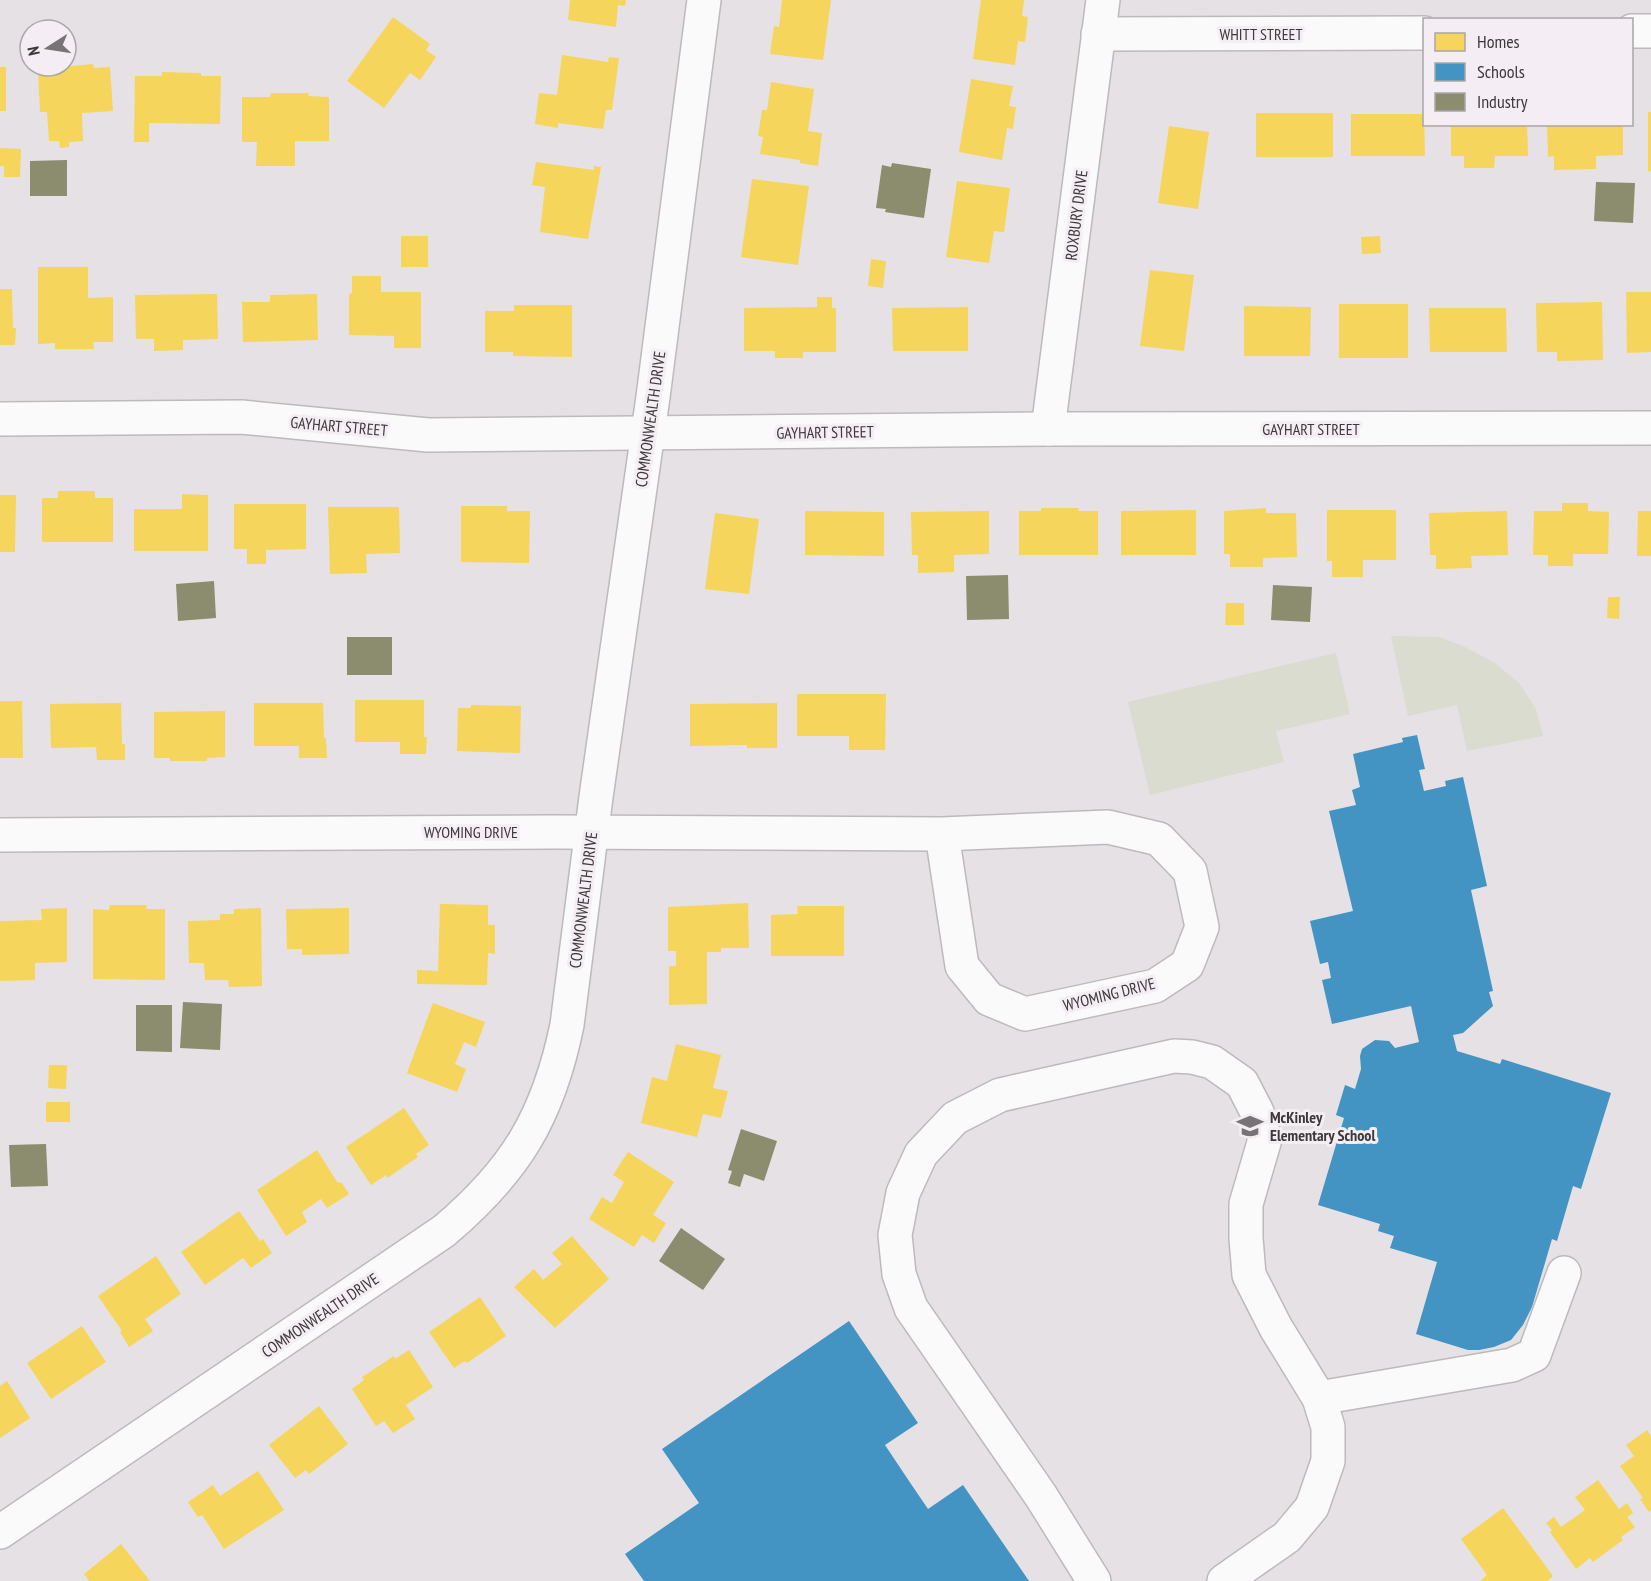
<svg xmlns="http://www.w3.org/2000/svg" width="1651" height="1581" font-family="'PT Sans Narrow',sans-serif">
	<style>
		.green { fill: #d9dcce }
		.homes { fill: #f6d55c }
		.schools { fill: #4393c3 }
		.industry { fill: #8c8c6e }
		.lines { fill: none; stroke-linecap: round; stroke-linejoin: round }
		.minor-casing { stroke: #bdb9bc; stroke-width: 36 }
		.minor { stroke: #fbfafb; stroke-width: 33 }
		.labels { text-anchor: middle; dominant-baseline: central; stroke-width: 6; stroke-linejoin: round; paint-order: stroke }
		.street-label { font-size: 16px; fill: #3c393b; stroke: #f4edf3 }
		.poi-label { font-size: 16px; font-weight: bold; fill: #3c393b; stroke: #f4edf3; text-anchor: start }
	</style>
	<rect width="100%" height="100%" fill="#e6e1e5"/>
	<g class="green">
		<polygon points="1391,636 1439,637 1463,646 1495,663 1520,684 1536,709 1543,736 1467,751 1457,705 1408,716"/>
		<polygon points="1336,653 1350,714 1276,731 1284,762 1150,795 1128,702"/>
	</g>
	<g class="homes">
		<polygon points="570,0 626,0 625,6 618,5 616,27 568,20"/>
		<polygon points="782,0 831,0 823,60 770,54 774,26 779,27"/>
		<polygon points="981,0 1024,0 1022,16 1028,17 1025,42 1018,41 1015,65 973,59"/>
		<polygon points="393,17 430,44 426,50 436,57 420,80 410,73 384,108 347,81"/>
		<polygon points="562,55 608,62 609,57 619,58 612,110 606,110 603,129 558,123 558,128 535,124 539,93 557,95"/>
		<polygon points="93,64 94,68 110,67 113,111 82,113 83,141 69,142 69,147 60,148 59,141 49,141 47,112 40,112 38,69"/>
		<rect x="0" y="67" width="6" height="44"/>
		<polygon points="162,72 201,73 201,76 221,76 220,124 149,123 149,142 134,142 135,76 162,76"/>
		<polygon points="971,79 1013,86 1009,106 1016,107 1013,129 1007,128 1002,160 959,152"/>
		<polygon points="771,82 814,89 808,131 822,133 818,166 800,163 800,160 760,154 763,137 758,136 762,110 767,110"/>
		<polygon points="271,93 309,93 308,96 329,97 329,141 295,141 295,166 256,166 257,142 242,142 242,97 270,97"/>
		<polygon points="1648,112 1651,112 1651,171 1648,172"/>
		<rect x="1256" y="113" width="77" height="44"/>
		<polygon points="1351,114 1424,114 1425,156 1351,156"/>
		<polygon points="1451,124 1527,124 1528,156 1495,156 1494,168 1464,168 1464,156 1451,156"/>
		<polygon points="1547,124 1623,124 1623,155 1596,156 1596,169 1554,170 1554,156 1548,157"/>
		<polygon points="1169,126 1209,132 1198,209 1158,203"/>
		<polygon points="0,148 21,149 20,177 4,177 4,166 0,166"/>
		<polygon points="536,162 594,170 594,166 601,167 588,239 540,232 545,187 532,185"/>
		<polygon points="752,179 809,186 798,265 741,257"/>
		<polygon points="957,181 1010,188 1004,232 994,231 989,263 946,257"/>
		<rect x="401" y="236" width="27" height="31"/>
		<polygon points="1380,236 1381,253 1362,254 1361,237"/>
		<polygon points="871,259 886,261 883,288 868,286"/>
		<polygon points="38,267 88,267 88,298 113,297 113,342 93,342 94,349 55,349 55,343 38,344"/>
		<polygon points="1150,270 1194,275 1184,351 1140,346"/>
		<polygon points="352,276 381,276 381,292 421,292 421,348 394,348 394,336 349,335 349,294 352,293"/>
		<polygon points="0,289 12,289 13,328 16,328 15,345 0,345"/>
		<polygon points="1626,292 1651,292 1651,352 1627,353"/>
		<polygon points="217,294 218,339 183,340 183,350 154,351 154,339 136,339 135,295"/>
		<polygon points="317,294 318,340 243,342 242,302 270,302 270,295"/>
		<polygon points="817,297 832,297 832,308 836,308 836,352 803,352 803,358 775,358 775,351 744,351 744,308 817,307"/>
		<polygon points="1602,302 1603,360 1557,361 1557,352 1537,352 1536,303"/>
		<rect x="1339" y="304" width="69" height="54"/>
		<polygon points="514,305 572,305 572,357 513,356 513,352 485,352 485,311 514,311"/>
		<polygon points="1244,306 1311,307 1310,356 1244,356"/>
		<polygon points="968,307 968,351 893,351 892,308"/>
		<polygon points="1429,308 1506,308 1507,352 1430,352"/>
		<polygon points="58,491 95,491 95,498 113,498 113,542 42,542 42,498 58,498"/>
		<polygon points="182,494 208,495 208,551 134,551 134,509 182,509"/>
		<polygon points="0,495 16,495 15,552 0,552"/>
		<polygon points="1562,503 1588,503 1588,511 1609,512 1608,554 1573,554 1573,566 1548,566 1548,555 1533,555 1534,511 1562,511"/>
		<polygon points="234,504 306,504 306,549 266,550 266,564 247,564 247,549 234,549"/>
		<polygon points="461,506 507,506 507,511 530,511 529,563 461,562"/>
		<polygon points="328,507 399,507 400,553 366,554 367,573 330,574"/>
		<polygon points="1041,508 1079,508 1078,511 1098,511 1098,555 1019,555 1019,511 1041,511"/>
		<polygon points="1266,508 1266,513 1296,513 1297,557 1263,558 1263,567 1230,567 1230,554 1224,554 1224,511"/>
		<polygon points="1196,510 1196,555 1121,555 1121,511"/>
		<polygon points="1327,510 1396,510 1396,560 1363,560 1363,577 1332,577 1332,561 1327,561"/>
		<polygon points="805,511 884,512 884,556 805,555"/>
		<polygon points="989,511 989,554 954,555 954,572 918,573 918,555 912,555 911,512"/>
		<polygon points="1507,511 1508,555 1471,556 1472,568 1436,569 1436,555 1430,555 1429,513"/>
		<polygon points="1638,511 1651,511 1651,556 1637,556"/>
		<polygon points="715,513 759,519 749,594 705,589"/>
		<polygon points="1608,597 1620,597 1619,619 1607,618"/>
		<polygon points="1226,603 1244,603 1244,625 1225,625"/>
		<polygon points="797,694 886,694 885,750 849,750 849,736 797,736"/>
		<polygon points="355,700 424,700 424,737 427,737 426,754 400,754 400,742 355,742"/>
		<polygon points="0,701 22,701 23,758 0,758"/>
		<polygon points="121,703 122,744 125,744 125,760 97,760 96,747 51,748 50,704"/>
		<polygon points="254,703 323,703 324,738 326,738 327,758 299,758 299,746 254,746"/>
		<polygon points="777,703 777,748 747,748 747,745 690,746 690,704"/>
		<polygon points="471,705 521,706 520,753 457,751 458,708 471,708"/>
		<polygon points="225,711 225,757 207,758 207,761 170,761 170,758 154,758 154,712"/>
		<polygon points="748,903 749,948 721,948 721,952 707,952 707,1004 669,1005 669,966 676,966 676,951 668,951 668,907"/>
		<polygon points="440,904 488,905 488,925 495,925 495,954 488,953 487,985 417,984 417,970 438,971"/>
		<polygon points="110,905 147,905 146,909 165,909 165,980 93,979 93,909 109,910"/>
		<polygon points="797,906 844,906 844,956 771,956 771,915 798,914"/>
		<polygon points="67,908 67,962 35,963 35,980 0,981 0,921 42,920 41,909"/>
		<polygon points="261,908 262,986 229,987 228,980 205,980 204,963 189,963 188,921 220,920 220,914 234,914 234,909"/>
		<polygon points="349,908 349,954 302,955 302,949 287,949 286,909"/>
		<polygon points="433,1003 485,1022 476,1047 464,1042 455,1064 466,1069 457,1092 407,1073"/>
		<polygon points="676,1044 721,1055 713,1088 728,1091 721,1118 703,1114 697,1137 641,1123 652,1077 667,1081"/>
		<polygon points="49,1065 67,1065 66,1089 48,1088"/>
		<rect x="46" y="1102" width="24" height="20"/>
		<polygon points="404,1108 429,1145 416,1154 418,1157 387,1178 386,1175 371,1185 346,1147"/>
		<polygon points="317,1150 337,1182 342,1183 349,1194 327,1208 321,1199 302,1212 307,1222 286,1236 257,1190"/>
		<polygon points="628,1152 674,1182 653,1215 666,1223 654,1243 642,1235 634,1247 589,1219 602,1197 612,1203 624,1182 613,1175"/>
		<polygon points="239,1211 260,1241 263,1239 272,1253 251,1268 243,1258 205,1285 181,1252"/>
		<polygon points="572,1236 609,1279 555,1328 514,1287 534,1269 543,1280 562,1264 552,1253"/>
		<polygon points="156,1256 181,1294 145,1319 153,1331 129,1347 120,1332 122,1331 98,1296"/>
		<polygon points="480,1297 506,1336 467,1363 465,1361 454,1368 429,1332"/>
		<polygon points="82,1326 106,1362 51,1399 27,1363"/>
		<polygon points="409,1350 433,1387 406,1405 415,1419 393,1433 384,1421 376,1426 352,1389 364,1380 362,1377 394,1356 395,1359"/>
		<polygon points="7,1381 30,1418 0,1438 0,1386"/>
		<polygon points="319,1406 348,1444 309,1474 306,1470 295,1478 269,1445"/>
		<polygon points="1647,1430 1651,1436 1651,1510 1649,1512 1640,1499 1643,1498 1620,1466 1634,1456 1626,1445"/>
		<polygon points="258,1471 284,1510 224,1549 202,1515 198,1517 188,1502 213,1485 220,1496"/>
		<polygon points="1598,1480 1619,1509 1627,1503 1633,1513 1627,1517 1635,1527 1621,1537 1623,1540 1593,1562 1590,1558 1576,1569 1550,1532 1552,1530 1546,1523 1554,1517 1561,1527 1585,1510 1575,1497"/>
		<polygon points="1503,1508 1553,1576 1547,1581 1480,1581 1487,1575 1461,1539"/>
		<polygon points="121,1544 150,1581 89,1581 84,1574"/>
	</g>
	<g class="schools">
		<polygon points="1417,735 1425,769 1419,770 1424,791 1446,786 1445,781 1463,777 1487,886 1471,890 1493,991 1489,992 1493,1006 1463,1033 1453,1035 1457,1051 1500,1064 1502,1059 1611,1093 1581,1189 1573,1186 1557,1241 1552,1239 1532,1307 1523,1325 1511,1340 1494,1347 1479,1350 1468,1350 1416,1334 1437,1262 1390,1248 1394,1236 1378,1231 1380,1224 1318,1205 1344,1118 1336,1115 1345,1085 1355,1089 1361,1069 1360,1056 1362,1049 1375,1040 1389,1041 1395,1048 1419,1042 1411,1006 1332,1024 1322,980 1331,978 1328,962 1320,964 1310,921 1353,911 1329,811 1356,805 1352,790 1360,787 1353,754 1403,742 1402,738"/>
		<polygon points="849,1321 918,1423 885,1445 909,1481 928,1509 963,1485 1029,1581 644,1581 625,1554 699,1503 662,1449"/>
	</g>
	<g class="industry">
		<polygon points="67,160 67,196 30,196 30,161"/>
		<polygon points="892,163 931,169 924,218 885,212 886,209 876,208 882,165 891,167"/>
		<polygon points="1596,182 1635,183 1633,223 1594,221"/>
		<polygon points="1008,575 1009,619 967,620 966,576"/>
		<polygon points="214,581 216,618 178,621 176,584"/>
		<polygon points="1273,585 1312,587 1310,622 1271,620"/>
		<rect x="347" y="637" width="45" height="38"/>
		<polygon points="183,1002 222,1004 220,1050 180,1048"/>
		<polygon points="136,1005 172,1005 172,1052 136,1051"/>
		<polygon points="741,1129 777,1141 764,1181 744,1174 740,1187 728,1183 732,1171 728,1170"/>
		<polygon points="46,1144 48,1186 11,1187 9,1145"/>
		<polygon points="681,1228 725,1259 703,1290 659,1261"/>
	</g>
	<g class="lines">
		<g class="minor-casing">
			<g id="minor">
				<polyline points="1632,31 1651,31"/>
				<polyline points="1098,34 1424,33"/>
				<polyline points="0,419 241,417 428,435 1048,429 1651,428"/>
				<polyline points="1048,429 1103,0"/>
				<polyline points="0,835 554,832 942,834 1108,827 1159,839 1190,871 1202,927 1187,965 1155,986 1025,1014 989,999 962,966 942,834"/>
				<polyline points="1319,1398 1512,1365 1534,1355 1564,1273"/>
				<path d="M0,1532L444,1231C516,1170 548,1117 567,1025L596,797L653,397L704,0"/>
				<polyline points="1094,1581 1041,1496 911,1308 899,1274 895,1235 903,1193 921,1154 955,1118 1000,1095 1174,1056 1192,1057 1212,1062 1242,1083 1257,1112 1265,1139 1246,1204 1246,1238 1249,1275 1276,1328 1319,1398 1328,1427 1328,1461 1312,1507 1287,1537 1224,1581"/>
			</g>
		</g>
		<use href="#minor" class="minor"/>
	</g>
	<defs>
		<g id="school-bare" transform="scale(2.07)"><path d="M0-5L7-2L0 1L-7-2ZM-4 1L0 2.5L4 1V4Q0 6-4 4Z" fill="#787476" stroke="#f4edf3" stroke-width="2.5" paint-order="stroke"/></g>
	</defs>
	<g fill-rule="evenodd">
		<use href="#school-bare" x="1250" y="1126"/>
	</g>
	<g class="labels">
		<g class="street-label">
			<text x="1261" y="34">WHITT STREET</text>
			<text transform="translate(1076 215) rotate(-83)">ROXBURY DRIVE</text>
			<text transform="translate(650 419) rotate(-82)">COMMONWEALTH DRIVE</text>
			<text transform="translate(339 426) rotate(5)">GAYHART STREET</text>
			<text x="1311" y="429">GAYHART STREET</text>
			<text transform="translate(825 432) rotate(-1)">GAYHART STREET</text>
			<text x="471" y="832">WYOMING DRIVE</text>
			<text transform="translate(583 900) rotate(-83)">COMMONWEALTH DRIVE</text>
			<text transform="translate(1109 994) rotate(-14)">WYOMING DRIVE</text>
			<text transform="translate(320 1315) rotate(-34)">COMMONWEALTH DRIVE</text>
		</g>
		<g class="poi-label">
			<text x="1270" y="1117">McKinley<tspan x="1270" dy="18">Elementary School</tspan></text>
		</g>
	</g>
	<rect x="1423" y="18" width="210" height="108" fill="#f4edf3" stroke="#aaa5a9" stroke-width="1.5"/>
	<rect x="1435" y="33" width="30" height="18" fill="#f6d55c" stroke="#aaa5a9" stroke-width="1.5"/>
	<text x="1477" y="48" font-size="18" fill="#3c393b">Homes</text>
	<rect x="1435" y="63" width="30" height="18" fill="#4393c3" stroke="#aaa5a9" stroke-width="1.5"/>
	<text x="1477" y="78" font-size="18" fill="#3c393b">Schools</text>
	<rect x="1435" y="93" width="30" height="18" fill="#8c8c6e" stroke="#aaa5a9" stroke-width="1.5"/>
	<text x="1477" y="108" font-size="18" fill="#3c393b">Industry</text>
	<g transform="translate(48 48) rotate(258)"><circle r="28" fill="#f4edf3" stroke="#aaa5a9" stroke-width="1.5"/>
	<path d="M0-4.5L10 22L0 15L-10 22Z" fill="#787476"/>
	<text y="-9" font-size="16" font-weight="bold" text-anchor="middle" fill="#3c393b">N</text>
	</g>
</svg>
